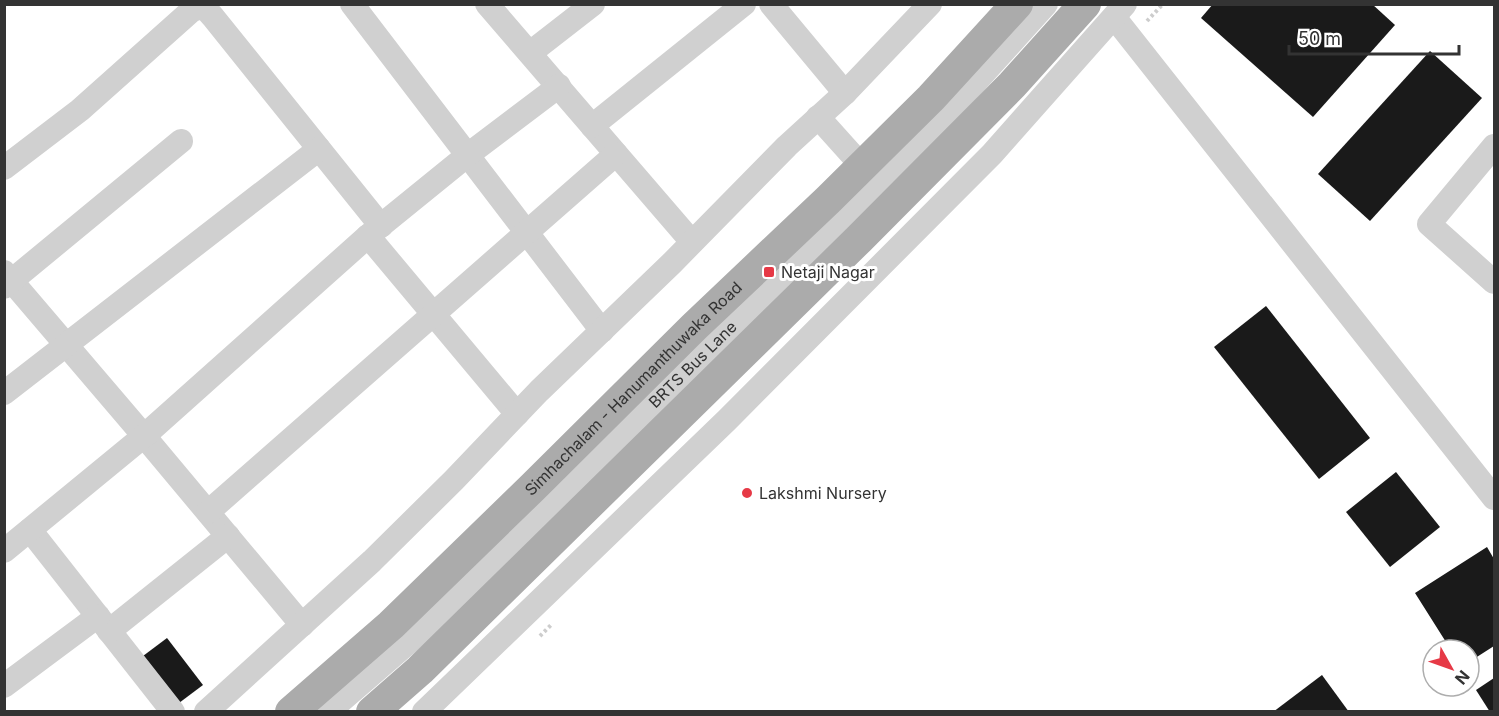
<svg xmlns="http://www.w3.org/2000/svg" width="1499" height="716" font-family="Inter,sans-serif">
	<style>
		.building { fill: #1a1a1a }
		.lines { fill: none; stroke-linecap: round; stroke-linejoin: round }
		.path { stroke: #cdcdcd; stroke-width: 4; stroke-dasharray: 3 3; stroke-linecap: butt }
		.minor { stroke: #d0d0d0; stroke-width: 24 }
		.major { stroke: #ababab; stroke-width: 32 }
		.poi-dot { fill: #e63946; stroke: #fff; stroke-width: 2 }
		.labels { text-anchor: middle; dominant-baseline: central; stroke-width: 6; stroke-linejoin: round; paint-order: stroke }
		.poi-label { font-size: 16px; fill: #333; stroke: #fff; text-anchor: start }
		.street-label { font-size: 16px; fill: #333; stroke: #fff }
	</style>
	<rect width="100%" height="100%" fill="#fff"/>
	<g class="building">
		<polygon points="1213,4 1372,4 1395,25 1313,117 1201,18"/>
		<polygon points="1430,51 1482,98 1370,221 1318,174"/>
		<polygon points="1266,306 1370,438 1319,479 1214,347"/>
		<polygon points="1396,472 1440,527 1390,567 1346,512"/>
		<polygon points="1487,547 1494,559 1494,646 1469,662 1469,650 1451,650 1415,593"/>
		<polygon points="167,638 203,685 175,706 139,659"/>
		<polygon points="1322,675 1349,712 1273,712"/>
		<polygon points="1494,678 1494,712 1490,712 1476,690"/>
	</g>
	<g class="lines">
		<g class="path">
			<polyline points="1147,21 1163,4"/>
			<polyline points="540,636 552,624"/>
		</g>
		<g class="minor">
			<polyline points="352,4 602,331"/>
			<polyline points="487,4 692,242"/>
			<polyline points="771,4 845,93"/>
			<polyline points="1114,17 1494,498"/>
			<polyline points="530,53 593,4"/>
			<polyline points="818,117 862,166"/>
			<polyline points="592,126 744,4"/>
			<polyline points="1494,146 1429,224 1494,282"/>
			<polyline points="4,168 80,110 191,11 199,7 205,8 213,17 381,226"/>
			<polyline points="368,236 517,414"/>
			<polyline points="4,272 144,436 302,625"/>
			<polyline points="4,287 181,141"/>
			<polyline points="4,393 319,149"/>
			<polyline points="208,512 616,154"/>
			<polyline points="30,530 173,712"/>
			<polyline points="4,551 144,436 368,236 469,154 559,86"/>
			<polyline points="109,631 228,536"/>
			<polyline points="4,686 98,616"/>
			<polyline points="206,712 372,561 454,480 539,391 672,263 787,146 845,93 930,4"/>
			<path id="s1" d="M328,712L418,634L945,116L1046,4"/>
			<polyline points="424,712 727,420 992,154 1125,4"/>
		</g>
		<g class="major">
			<path id="s2" d="M291,712L391,625L533,487L694,327L828,200L931,98L1017,4"/>
			<polyline points="372,712 420,670 859,239 1012,85 1085,4"/>
		</g>
	</g>
	<g class="poi-dot">
		<rect x="763" y="266" width="12" height="12" rx="3"/>
		<circle cx="747" cy="493" r="6"/>
	</g>
	<g class="labels">
		<g class="poi-label">
			<text x="781" y="272">Netaji Nagar</text>
			<text x="759" y="493">Lakshmi Nursery</text>
		</g>
		<g class="street-label">
			<text stroke="none"><textPath href="#s1" startOffset="504">BRTS Bus Lane</textPath></text>
			<text stroke="none"><textPath href="#s2" startOffset="471">Simhachalam - Hanumanthuwaka Road</textPath></text>
		</g>
	</g>
	<rect width="1499" height="716" fill="none" stroke="#333333" stroke-width="12"/>
	<g transform="translate(1451 668) rotate(130)"><circle r="28" fill="#ffffff" stroke="#adadad" stroke-width="1.5"/>
	<path d="M0-4.5L10 22L0 15L-10 22Z" fill="#e63946"/>
	<text y="-9" font-size="16" font-weight="bold" text-anchor="middle" fill="#333333">N</text>
	</g>
	<path d="M1289 45v9h170v-9" fill="none" stroke="#333333" stroke-width="3"/>
	<text x="1298" y="45" font-size="18" fill="#333333" stroke="#ffffff" stroke-width="4.5" paint-order="stroke">50 m</text>
</svg>
